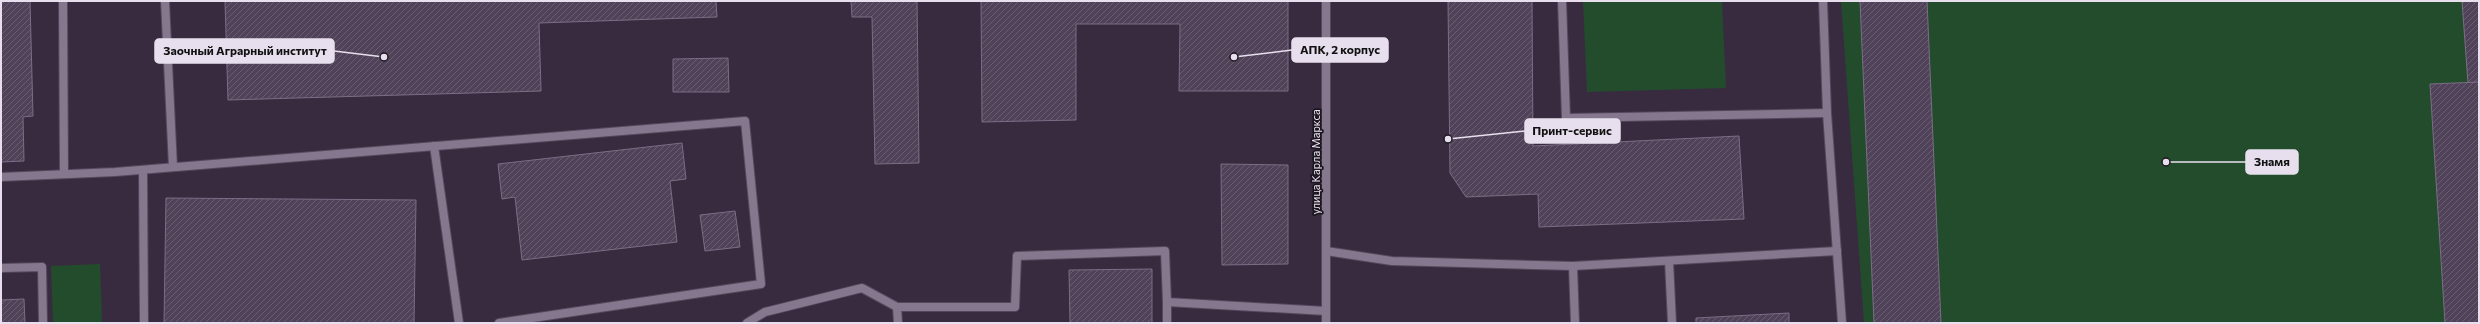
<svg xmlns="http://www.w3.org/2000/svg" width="2480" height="324" font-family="Commissioner,sans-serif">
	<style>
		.park { fill: #234c2d }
		.building { fill: url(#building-hatch); stroke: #7b6d85 }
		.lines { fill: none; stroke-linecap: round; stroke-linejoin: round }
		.service-casing { stroke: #54485c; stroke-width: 10 }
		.pedestrian-casing { stroke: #54485c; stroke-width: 10 }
		.service { stroke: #85788e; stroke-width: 8 }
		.pedestrian { stroke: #85788e; stroke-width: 8 }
		.labels { text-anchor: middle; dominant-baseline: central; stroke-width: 3.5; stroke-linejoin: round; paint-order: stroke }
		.street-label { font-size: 11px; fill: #e7dfed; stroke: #1c1620 }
		.leader { fill: none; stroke: #e7dfed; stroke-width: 1.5 }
		.callout-dot { fill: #e7dfed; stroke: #1c1620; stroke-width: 1.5 }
		.callout { fill: #e7dfed; stroke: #e7dfed; stroke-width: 1.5 }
		.callout-label { font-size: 12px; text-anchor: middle; font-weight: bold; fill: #111 }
	</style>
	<defs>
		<pattern id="building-hatch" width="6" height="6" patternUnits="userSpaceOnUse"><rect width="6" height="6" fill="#504359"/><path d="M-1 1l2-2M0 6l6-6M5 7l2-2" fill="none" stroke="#695e71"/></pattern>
	</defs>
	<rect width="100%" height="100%" fill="#382b40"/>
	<g class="park">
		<polygon points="1583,1 1722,1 1726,88 1587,92"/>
		<polygon points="1841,1 2479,1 2479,323 1864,323"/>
		<polygon points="100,264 102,323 53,323 51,266"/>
	</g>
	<g class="building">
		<polygon points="1,1 30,1 33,116 23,117 24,161 1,162"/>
		<polygon points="225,1 716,1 717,17 539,23 541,91 228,100"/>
		<polygon points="851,1 917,1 919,163 875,164 872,17 852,17"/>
		<polygon points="981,1 1288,1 1288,91 1179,91 1180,24 1076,24 1076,120 982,122"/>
		<polygon points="1448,1 1532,1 1533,146 1739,136 1744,219 1539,227 1538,194 1466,197 1450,173"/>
		<polygon points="1860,1 1927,1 1941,323 1874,323"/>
		<polygon points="2462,1 2479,1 2479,82 2468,83"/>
		<polygon points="728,58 729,92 673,92 673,59"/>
		<polygon points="2479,82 2479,323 2445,323 2430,84"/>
		<polygon points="682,143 686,179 670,181 677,242 522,260 515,197 502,199 498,164"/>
		<polygon points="1221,164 1288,165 1288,264 1222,265"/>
		<polygon points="166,198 416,200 414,323 164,323"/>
		<polygon points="735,211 740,247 705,251 700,215"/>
		<polygon points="1152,269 1152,323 1070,323 1069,270"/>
		<polygon points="24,299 25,323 1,323 1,300"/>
		<polygon points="1789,313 1789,323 1696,323 1696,318"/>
	</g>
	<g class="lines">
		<g class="service-casing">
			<g id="service">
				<polyline points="63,1 64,174"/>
				<polyline points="165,1 173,167"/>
				<polyline points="1562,1 1566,118 1827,113"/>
				<polyline points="1823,1 1827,113 1842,323"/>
				<polyline points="434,146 459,323"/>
				<polyline points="143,170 144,323"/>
				<polyline points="1,177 115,172 745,121 761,284 499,323"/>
				<polyline points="1326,251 1392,261 1573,266 1837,251"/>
				<polyline points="1669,261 1672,323"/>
				<polyline points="1573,266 1575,323"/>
				<polyline points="1,268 42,267 43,323"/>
				<polyline points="1167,302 1167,323"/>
				<polyline points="897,307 1015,307 1017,256 1165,251 1167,302 1326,311"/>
				<polyline points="747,323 765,312 862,288 897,307 898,323"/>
			</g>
		</g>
		<g class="pedestrian-casing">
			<polyline id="pedestrian" points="1326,323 1326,1"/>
		</g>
		<use href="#service" class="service"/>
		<use href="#pedestrian" class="pedestrian"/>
	</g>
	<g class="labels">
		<g class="street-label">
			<text transform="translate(1315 162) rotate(-90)">улица Карла Маркса</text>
		</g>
	</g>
	<path class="leader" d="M1234 57L1292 50M384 57L334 51M1448 139L1525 131M2166 162L2246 162"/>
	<g class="callout-dot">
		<circle cx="1234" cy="57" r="4"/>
		<circle cx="384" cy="57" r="4"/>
		<circle cx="1448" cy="139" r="4"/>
		<circle cx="2166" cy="162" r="4"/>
	</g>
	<g class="callout">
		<rect x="1292" y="38" width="96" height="24" rx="4"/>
		<rect x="155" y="39" width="179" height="24" rx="4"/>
		<rect x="1525" y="119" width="95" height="24" rx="4"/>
		<rect x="2246" y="150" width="52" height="24" rx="4"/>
	</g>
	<g class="callout-label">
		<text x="1340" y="54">АПК, 2 корпус</text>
		<text x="245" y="55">Заочный Аграрный институт</text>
		<text x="1572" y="135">Принт-сервис</text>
		<text x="2272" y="166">Знамя</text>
	</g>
	<rect width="2480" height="324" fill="none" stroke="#e7dfed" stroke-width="4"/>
</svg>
